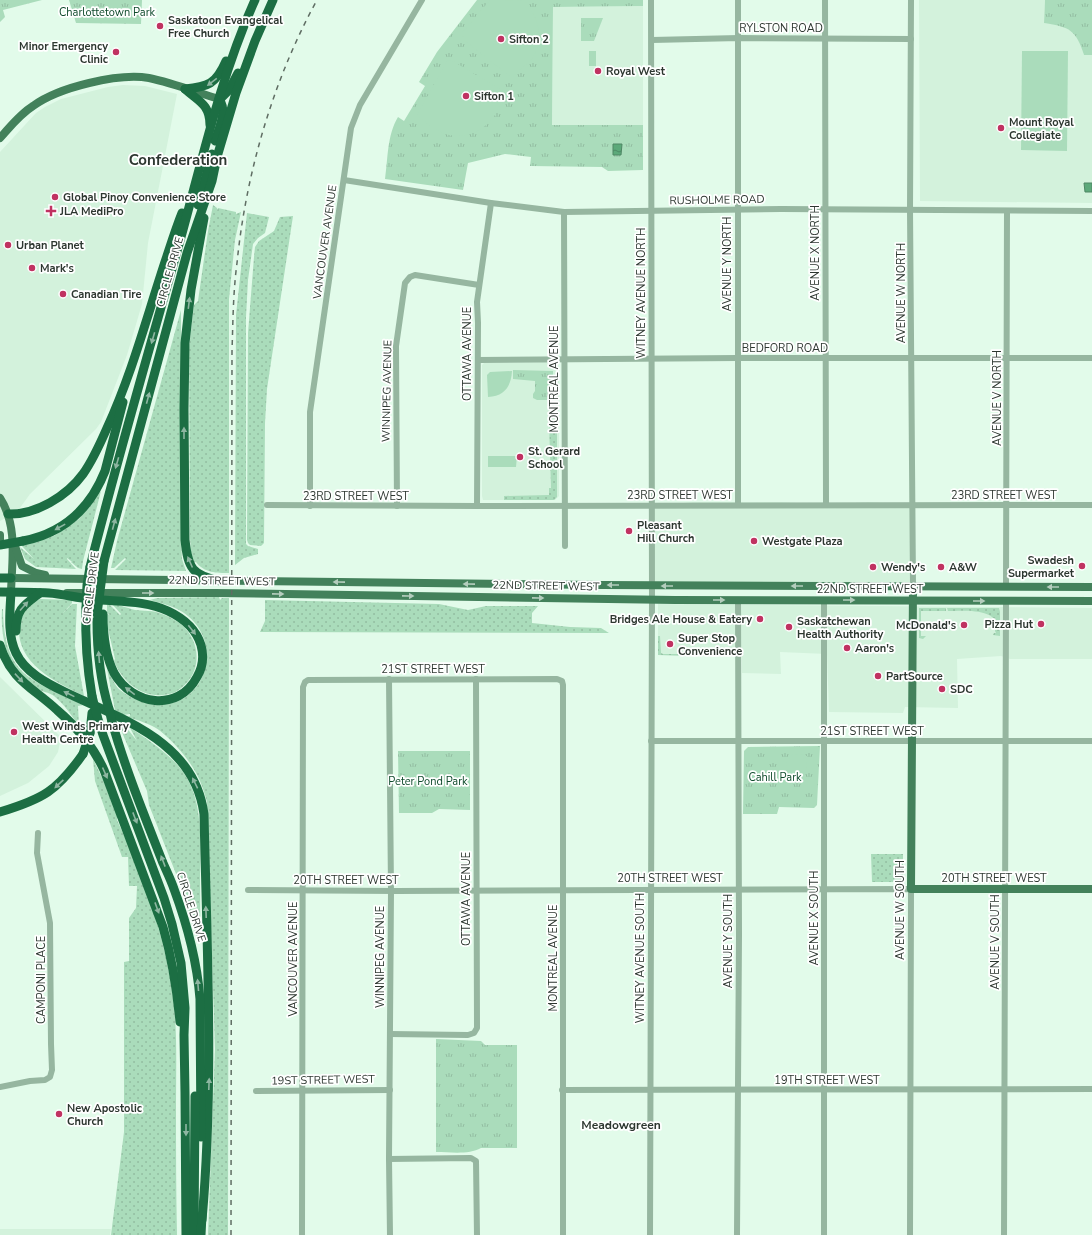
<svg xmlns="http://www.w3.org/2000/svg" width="1092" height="1235" font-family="'Nunito Sans',sans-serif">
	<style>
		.built { fill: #d3f2dc }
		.grass { fill: url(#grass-dots) }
		.park { fill: url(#park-tufts) }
		.pitch { fill: #aadcbb }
		.water { fill: url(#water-ripples); stroke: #4e8764 }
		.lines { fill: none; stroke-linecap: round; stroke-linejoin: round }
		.minor { stroke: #96b6a0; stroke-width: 6 }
		.major { stroke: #43815b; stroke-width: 8 }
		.highway { stroke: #1c6e43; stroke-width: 9 }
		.rail { stroke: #5f6d63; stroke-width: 1.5; stroke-dasharray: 5 5; stroke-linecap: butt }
		.highway-bridge { stroke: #1c6e43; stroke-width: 9 }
		.oneway { fill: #8eb6a1 }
		.oneway2 { fill: #b4cdbd }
		.poi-dot { fill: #c03261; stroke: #fff; stroke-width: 1.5 }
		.labels { text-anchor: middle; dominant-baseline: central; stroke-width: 3.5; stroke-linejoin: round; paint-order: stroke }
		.park-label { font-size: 11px; fill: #0e4a2b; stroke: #fff }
		.poi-label { font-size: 11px; font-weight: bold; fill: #2d3730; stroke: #fff; text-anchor: start }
		.street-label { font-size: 11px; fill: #2d3730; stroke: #fff }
		.neighbourhood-label { font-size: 12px; font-weight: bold; fill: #2d3730; stroke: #fff }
		.district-label { font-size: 15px; font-weight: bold; fill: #2d3730; stroke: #fff }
	</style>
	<defs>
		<pattern id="grass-dots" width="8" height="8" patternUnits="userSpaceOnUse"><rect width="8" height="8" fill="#aadcbb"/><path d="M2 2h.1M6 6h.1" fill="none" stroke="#93bda1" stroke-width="1.8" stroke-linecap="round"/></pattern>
		<pattern id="park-tufts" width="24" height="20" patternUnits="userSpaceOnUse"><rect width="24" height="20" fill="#aadcbb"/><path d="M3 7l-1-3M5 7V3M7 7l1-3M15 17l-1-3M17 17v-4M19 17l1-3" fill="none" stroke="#93bda1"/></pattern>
		<pattern id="water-ripples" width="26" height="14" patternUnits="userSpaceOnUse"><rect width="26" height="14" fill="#5ca97a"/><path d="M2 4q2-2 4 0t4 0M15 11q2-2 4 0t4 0" fill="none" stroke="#4c8a64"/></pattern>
	</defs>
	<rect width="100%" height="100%" fill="#e2fbea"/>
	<g class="built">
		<polygon points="919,0 1045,0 1044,23 1061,25 1073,32 1078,37 1084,55 1092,55 1092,203 920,201"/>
		<polygon points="643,6 643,125 552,125 553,7"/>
		<polygon points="123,85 145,86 177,94 148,243 142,304 127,355 101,422 96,429 30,494 17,512 0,521 0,152 36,113 45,107 61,99 108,87"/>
		<polygon points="555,362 559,367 559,496 555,500 483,500 482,496 482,365 484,363"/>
		<polygon points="694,502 782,502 826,505 868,502 912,505 913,586 652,586 651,506"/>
		<polygon points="658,604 1092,608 1092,659 1010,659 1001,656 957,659 958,708 905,707 903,713 829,712 827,654 780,652 781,674 742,673 742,656 658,655"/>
		<polygon points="0,677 61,737 58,752 49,766 28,783 0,796"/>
		<polygon points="0,1229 111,1229 110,1235 0,1235"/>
	</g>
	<g class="grass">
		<path d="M213,205L217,208V210L218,208L236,212V214L241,212L235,240L229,299V573C217,573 204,573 196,562L193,563L191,552L190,538L189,348L194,305L198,301L208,231Z"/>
		<polygon points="247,213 269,217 265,233 258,238 253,244 248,280 246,317 246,544 248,546 258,549 258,554 244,558 235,565 236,315"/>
		<polygon points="293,216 267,389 265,423 264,543 261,546 250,545 248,543 247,540 248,333 254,257 255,247 259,241 274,231 280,217"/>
		<polygon points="181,310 181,539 182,559 186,571 115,570 126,559 125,558 114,568 111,568 117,541"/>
		<polygon points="549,421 557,421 557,497 554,500 504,500 504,496 549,495 549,488 551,488"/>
		<polygon points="101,491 83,561 82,569 78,568 71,562 72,561 71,561 67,558 67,559 76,569 36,567 25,559 20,547 34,559 21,545 54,536 79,519"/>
		<path d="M219,597L220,600L222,598H229L228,1235H208L215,1049L207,802C205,795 203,788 200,781C192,762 175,743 159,730C150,724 138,720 127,717L130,716V714L123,715L115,710L107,669C111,675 114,685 120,690C126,695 134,699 141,701C202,723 233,640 179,610C170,605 160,603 150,600L157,598Z"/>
		<path d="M40,599L72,600V603L62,614L72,604H77L75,646L84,696C56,682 16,664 19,626C21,610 25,606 40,599Z"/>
		<polygon points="265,600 439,604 468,610 486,606 538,606 532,613 532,623 570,627 601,628 609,633 260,632 265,621"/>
		<path d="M112,604C121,605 127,608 135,610C144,611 153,610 162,614C170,617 180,622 185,628C203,648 200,677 177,691C173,694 168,694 163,695C140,697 122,681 114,661L115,659L108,629L107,614L110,615L107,613V605H110L120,615L121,614Z"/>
		<polygon points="919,608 946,608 946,611 921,611 921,636 926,636 923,639 919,638"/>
		<path d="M947,608H999L1000,612V636L993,635L994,633H996L995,631C1003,607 961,611 948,611Z"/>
		<path d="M2,609H3C4,676 30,679 83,705L78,706L79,726C72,716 64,704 54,696C49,692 42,692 37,689C9,670 0,642 2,609Z"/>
		<polygon points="658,636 660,636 661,653 663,654 682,654 685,652 685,649 688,649 689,656 658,655"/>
		<path d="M118,723L126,727L137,741L130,728C145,737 169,754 180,768C205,798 200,844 200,880C200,902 201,923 199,944L180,884L149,805L147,791Z"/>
		<path d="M93,759L104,782L117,816V820C146,882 170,949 175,1017C177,1046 176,1075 176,1105C176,1148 176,1192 177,1235H111L124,1132V962L129,961V918L136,908L137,886H129L128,857H122L95,781Z"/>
		<polygon points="871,854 903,854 903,878 899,882 872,882"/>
	</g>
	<g class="park">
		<polygon points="0,0 42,0 3,10 5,17 0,22"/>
		<polygon points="69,0 142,0 141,24 76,23"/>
		<path d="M477,0H643V6L553,7L552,125H643V170L608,171L602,167L530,166L531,157L505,154L468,163L463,190L385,179C388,159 387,135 398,117L404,121L425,86L419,82L437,52Z"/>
		<path d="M1045,0H1092V55H1084C1076,30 1070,27 1044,23Z"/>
		<polygon points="581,18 603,18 594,41 581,41"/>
		<polygon points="513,370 553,371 553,400 537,400 533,398 533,394 535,391 535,381 513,379"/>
		<polygon points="820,746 817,805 814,808 779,807 777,814 743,814 744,751 748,747"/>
		<polygon points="398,751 470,751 470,810 439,809 432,813 399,813"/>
		<path d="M436,1039L481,1041L485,1045H517V1148H481C469,1155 450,1152 436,1152Z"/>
	</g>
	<g class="pitch">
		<path d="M490,0C497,0 517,0 523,1C527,2 529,6 531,10C540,23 542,43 533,57C528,65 517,70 512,78L464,40L462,33Z"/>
		<rect x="589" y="51" width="7" height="15"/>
		<polygon points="1022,51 1068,51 1067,151 1021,150"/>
		<path d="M451,60L506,93C501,100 499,108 495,115C484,132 461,141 443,133C433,129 425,122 417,115L447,61Z"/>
		<path d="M512,371C511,387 504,396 488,397L487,375L490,372Z"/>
		<polygon points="488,456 517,456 516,467 488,467"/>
		<path d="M793,754L805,755L807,756C807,760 807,766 806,769C799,784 775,769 793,754Z"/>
	</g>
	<g class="water">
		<polygon points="613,144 622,144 621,155 613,155"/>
		<polygon points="1084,183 1092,183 1092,192 1085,192"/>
	</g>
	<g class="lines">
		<g class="minor">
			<polyline points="825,0 826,505"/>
			<polyline points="911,0 910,210 913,586"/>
			<polyline points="652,40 739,38 911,39"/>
			<polyline points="344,180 491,203 564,212 781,209 1092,211"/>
			<polyline points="564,212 565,546"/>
			<polyline points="478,360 737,358 1092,358"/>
			<polyline points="267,505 477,506 1092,505"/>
			<polyline points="738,505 738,0"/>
			<polyline points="310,506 310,412 351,128 360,105 422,0"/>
			<polyline points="397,506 396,346 405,283 410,277 415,275 479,285"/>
			<polyline points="477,506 478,323 477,302 491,203"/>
			<polyline points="1006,586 1007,211"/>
			<polyline points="389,679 391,891 389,1159 390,1235"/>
			<polyline points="651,741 1092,741"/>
			<polyline points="248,890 396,891 911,889 910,1235"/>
			<polyline points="390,1034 468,1035 474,1033 477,1028 476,679"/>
			<polyline points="0,1087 30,1081 45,1080 50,1077 52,1070 51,1044 50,923 37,853 38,833"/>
			<polyline points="562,1090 1092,1089"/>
			<polyline points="256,1091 390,1090"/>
			<polyline points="389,1159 471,1158 476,1161 477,1235"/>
			<polyline points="302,1235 303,687 305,682 308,680 557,679 562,681 563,685 563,1235"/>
			<polyline points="650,1235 652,599 651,0"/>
			<polyline points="737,1235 739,935 738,600"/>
			<polyline points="824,1235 824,600"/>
			<polyline points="1004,1235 1006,601"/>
		</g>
		<g class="major">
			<path d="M0,138C10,127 20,114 33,106C59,87 118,73 149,78C173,83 196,92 219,99"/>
			<path d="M0,498C18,526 12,560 11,592"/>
			<polyline points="0,535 0,542"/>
			<polyline points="15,546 22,566 36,573 45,575"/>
			<polyline points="11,578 601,585 1092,587"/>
			<polyline points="913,586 911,889 1092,889"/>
			<polyline points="67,593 215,593 675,600 1092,601"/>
		</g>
		<g class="highway">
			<path d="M185,89C208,87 216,84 226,61"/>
			<path d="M185,89C198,101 210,104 210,125"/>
			<polyline points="221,98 229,90 238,73"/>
			<path d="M215,141C219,128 228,111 219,99"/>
			<polyline points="198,205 212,154"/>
			<path d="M204,218L191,290L185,343L184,409L185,540C188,568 192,576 221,581"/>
			<path d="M8,514C36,515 67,496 83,474C93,460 100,444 107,428C132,374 147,316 166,259C171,244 176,228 182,213"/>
			<path d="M23,541C64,533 90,509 105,471L123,402"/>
			<polyline points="104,561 187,253 212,181 217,157 236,93 255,41 273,0"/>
			<path d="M90,567C118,456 150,347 181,237C203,157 221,75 255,0"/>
			<polyline points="0,578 11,578"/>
			<path d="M0,592C16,592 33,592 49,593C63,594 77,598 91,599C116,602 145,600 168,611C183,618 196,629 201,645C204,656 203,667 197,677C178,713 132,705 114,673C105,655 103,633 103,614"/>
			<path d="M11,592C10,612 7,634 16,653C25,672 46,683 65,692C123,720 194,741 204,814C207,950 214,1085 202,1220"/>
			<path d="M86,608C85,638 87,667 92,696"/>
			<path d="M97,620C97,650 100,680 109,709"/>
			<path d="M16,631C16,609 24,605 40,593"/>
			<path d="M0,645C11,680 32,687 57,710C77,727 93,746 104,770L163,927C172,958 177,990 180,1022"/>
			<polyline points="97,716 103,735 164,898 172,924 181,963 185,1008 184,1035 185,1093 186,1235"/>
			<path d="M112,722C126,771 145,817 163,863C167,872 171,880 174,889C187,924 197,961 200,999L201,1137"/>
			<polyline points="90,733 92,713"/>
			<path d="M0,812C43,799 57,791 83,754"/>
			<polyline points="194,1235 195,1096"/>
			<polyline points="201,1235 202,1215"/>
		</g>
		<path class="rail" d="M231,1235L232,351C233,322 233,293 237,263C246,173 273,80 317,0"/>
		<g class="highway-bridge">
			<polyline points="0,545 23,541"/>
			<polyline points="86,608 87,585 90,567"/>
			<polyline points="97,614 104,561"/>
			<polyline points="92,696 97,716"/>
			<polyline points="109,709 112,722"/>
			<polyline points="83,754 90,733"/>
		</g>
	</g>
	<defs><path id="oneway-solid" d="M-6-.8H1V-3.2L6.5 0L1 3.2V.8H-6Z"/></defs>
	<g class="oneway">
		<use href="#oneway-solid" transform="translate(212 82) rotate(143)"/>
		<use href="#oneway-solid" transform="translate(189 303) rotate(-83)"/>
		<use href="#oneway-solid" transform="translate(153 338) rotate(106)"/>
		<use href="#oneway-solid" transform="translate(148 398) rotate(-75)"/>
		<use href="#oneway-solid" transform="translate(184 433) rotate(-90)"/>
		<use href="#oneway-solid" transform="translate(117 463) rotate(106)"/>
		<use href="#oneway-solid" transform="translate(114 524) rotate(-75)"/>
		<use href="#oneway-solid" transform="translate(60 527) rotate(151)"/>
		<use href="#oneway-solid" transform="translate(190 562) rotate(-114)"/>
		<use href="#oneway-solid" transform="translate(24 606) rotate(-48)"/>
		<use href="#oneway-solid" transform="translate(192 630) rotate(52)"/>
		<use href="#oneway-solid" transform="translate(99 657) rotate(-95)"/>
		<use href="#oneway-solid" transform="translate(19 678) rotate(47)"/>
		<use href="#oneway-solid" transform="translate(130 691) rotate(-143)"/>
		<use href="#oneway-solid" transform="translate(69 694) rotate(-154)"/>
		<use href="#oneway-solid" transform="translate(105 773) rotate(66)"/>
		<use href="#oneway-solid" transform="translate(195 783) rotate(-116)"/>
		<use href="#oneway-solid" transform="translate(59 784) rotate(137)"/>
		<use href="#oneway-solid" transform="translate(135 818) rotate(69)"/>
		<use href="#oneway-solid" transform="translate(163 861) rotate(-111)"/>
		<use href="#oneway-solid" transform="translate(157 908) rotate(70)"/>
		<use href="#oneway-solid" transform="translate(206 912) rotate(-92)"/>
		<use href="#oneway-solid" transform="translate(198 985) rotate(-95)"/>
		<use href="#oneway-solid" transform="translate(209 1084) rotate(-88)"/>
		<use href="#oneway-solid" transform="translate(186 1130) rotate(90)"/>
	</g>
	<g class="oneway2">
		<use href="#oneway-solid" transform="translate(339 582) rotate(-179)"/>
		<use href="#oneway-solid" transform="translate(469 584) rotate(-179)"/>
		<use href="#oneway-solid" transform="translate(613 585) rotate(-180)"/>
		<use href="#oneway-solid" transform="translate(667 586) rotate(-180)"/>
		<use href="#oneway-solid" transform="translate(797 586) rotate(-180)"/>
		<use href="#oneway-solid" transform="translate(1053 587) rotate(-180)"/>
		<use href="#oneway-solid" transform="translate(148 593)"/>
		<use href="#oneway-solid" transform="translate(278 594) rotate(1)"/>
		<use href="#oneway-solid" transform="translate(408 596) rotate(1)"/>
		<use href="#oneway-solid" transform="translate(538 598) rotate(1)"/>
		<use href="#oneway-solid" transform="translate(719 600)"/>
		<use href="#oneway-solid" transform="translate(849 600)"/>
		<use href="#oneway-solid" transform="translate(979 601)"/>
	</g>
	<g class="poi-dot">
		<circle cx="160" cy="26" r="4"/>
		<circle cx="501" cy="39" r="4"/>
		<circle cx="116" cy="52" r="4"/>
		<circle cx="598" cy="71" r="4"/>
		<circle cx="466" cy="96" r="4"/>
		<circle cx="1001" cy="128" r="4"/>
		<circle cx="55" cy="197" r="4"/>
		<path d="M49 205h4v4h4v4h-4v4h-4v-4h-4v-4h4z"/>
		<circle cx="8" cy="245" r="4"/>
		<circle cx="32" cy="268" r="4"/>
		<circle cx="63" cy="294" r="4"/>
		<circle cx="520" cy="457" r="4"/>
		<circle cx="629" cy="531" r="4"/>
		<circle cx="754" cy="541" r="4"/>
		<circle cx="1082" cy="566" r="4"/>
		<circle cx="873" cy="567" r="4"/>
		<circle cx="941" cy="567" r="4"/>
		<circle cx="760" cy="619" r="4"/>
		<circle cx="1041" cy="624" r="4"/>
		<circle cx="964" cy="625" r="4"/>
		<circle cx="789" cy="627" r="4"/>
		<circle cx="670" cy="644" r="4"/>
		<circle cx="847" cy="648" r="4"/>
		<circle cx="878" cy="676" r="4"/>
		<circle cx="942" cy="689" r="4"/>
		<circle cx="14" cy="732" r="4"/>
		<circle cx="59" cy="1114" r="4"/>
	</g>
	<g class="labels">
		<g class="park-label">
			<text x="107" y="12">Charlottetown Park</text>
			<text x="775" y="777">Cahill Park</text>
			<text x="428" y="781">Peter Pond Park</text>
		</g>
		<g class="poi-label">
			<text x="168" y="20">Saskatoon Evangelical<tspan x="168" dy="13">Free Church</tspan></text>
			<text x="509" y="39">Sifton 2</text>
			<text x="108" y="46" text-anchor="end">Minor Emergency<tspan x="108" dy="13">Clinic</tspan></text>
			<text x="606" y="71">Royal West</text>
			<text x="474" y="96">Sifton 1</text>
			<text x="1009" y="122">Mount Royal<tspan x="1009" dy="13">Collegiate</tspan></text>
			<text x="63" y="197">Global Pinoy Convenience Store</text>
			<text x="60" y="211">JLA MediPro</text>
			<text x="16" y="245">Urban Planet</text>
			<text x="40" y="268">Mark's</text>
			<text x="71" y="294">Canadian Tire</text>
			<text x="528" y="451">St. Gerard<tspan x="528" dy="13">School</tspan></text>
			<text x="637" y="525">Pleasant<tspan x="637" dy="13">Hill Church</tspan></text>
			<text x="762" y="541">Westgate Plaza</text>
			<text x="1074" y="560" text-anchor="end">Swadesh<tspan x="1074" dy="13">Supermarket</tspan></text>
			<text x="881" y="567">Wendy's</text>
			<text x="949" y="567">A&amp;W</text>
			<text x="752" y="619" text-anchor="end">Bridges Ale House &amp; Eatery</text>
			<text x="797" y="621">Saskatchewan<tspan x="797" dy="13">Health Authority</tspan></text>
			<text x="1033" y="624" text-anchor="end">Pizza Hut</text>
			<text x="956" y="625" text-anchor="end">McDonald's</text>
			<text x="678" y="638">Super Stop<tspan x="678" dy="13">Convenience</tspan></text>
			<text x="855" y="648">Aaron's</text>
			<text x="886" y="676">PartSource</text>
			<text x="950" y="689">SDC</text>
			<text x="22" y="726">West Winds Primary<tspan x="22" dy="13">Health Centre</tspan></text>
			<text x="67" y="1108">New Apostolic<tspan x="67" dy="13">Church</tspan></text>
		</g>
		<g class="street-label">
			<text x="781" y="28">RYLSTON ROAD</text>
			<text transform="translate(717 200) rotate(-1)">RUSHOLME ROAD</text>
			<text transform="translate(325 242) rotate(-82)">VANCOUVER AVENUE</text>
			<text transform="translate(815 253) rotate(-90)">AVENUE X NORTH</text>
			<text transform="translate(727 264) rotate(-90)">AVENUE Y NORTH</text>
			<text transform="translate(170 272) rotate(-74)">CIRCLE DRIVE</text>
			<text transform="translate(641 293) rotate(-90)">WITNEY AVENUE NORTH</text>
			<text transform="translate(901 293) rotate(-90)">AVENUE W NORTH</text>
			<text x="785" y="348">BEDFORD ROAD</text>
			<text transform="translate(467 354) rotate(-90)">OTTAWA AVENUE</text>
			<text transform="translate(554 379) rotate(-90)">MONTREAL AVENUE</text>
			<text transform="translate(387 391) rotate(-89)">WINNIPEG AVENUE</text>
			<text transform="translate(997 398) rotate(-90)">AVENUE V NORTH</text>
			<text x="680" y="495">23RD STREET WEST</text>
			<text x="1004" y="495">23RD STREET WEST</text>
			<text x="356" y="496">23RD STREET WEST</text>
			<text transform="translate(222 581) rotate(1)">22ND STREET WEST</text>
			<text transform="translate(546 586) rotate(1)">22ND STREET WEST</text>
			<text transform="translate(91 588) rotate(-83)">CIRCLE DRIVE</text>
			<text x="870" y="589">22ND STREET WEST</text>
			<text x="433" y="669">21ST STREET WEST</text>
			<text x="872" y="731">21ST STREET WEST</text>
			<text x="670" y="878">20TH STREET WEST</text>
			<text x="994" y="878">20TH STREET WEST</text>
			<text x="346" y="880">20TH STREET WEST</text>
			<text transform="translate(466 899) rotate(-90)">OTTAWA AVENUE</text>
			<text transform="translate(191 907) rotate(72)">CIRCLE DRIVE</text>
			<text transform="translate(900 910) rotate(-90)">AVENUE W SOUTH</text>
			<text transform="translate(814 918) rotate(-90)">AVENUE X SOUTH</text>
			<text transform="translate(728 941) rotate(-90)">AVENUE Y SOUTH</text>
			<text transform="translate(995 942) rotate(-90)">AVENUE V SOUTH</text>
			<text transform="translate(380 957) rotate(-90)">WINNIPEG AVENUE</text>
			<text transform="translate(553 958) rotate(-90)">MONTREAL AVENUE</text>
			<text transform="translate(640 958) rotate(-90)">WITNEY AVENUE SOUTH</text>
			<text transform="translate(293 959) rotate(-90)">VANCOUVER AVENUE</text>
			<text transform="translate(41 980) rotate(-90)">CAMPONI PLACE</text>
			<text transform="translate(323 1080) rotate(-1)">19ST STREET WEST</text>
			<text x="827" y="1080">19TH STREET WEST</text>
		</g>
		<g class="neighbourhood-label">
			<text x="621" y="1125">Meadowgreen</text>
		</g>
		<g class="district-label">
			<text x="178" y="160">Confederation</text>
		</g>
	</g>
</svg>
